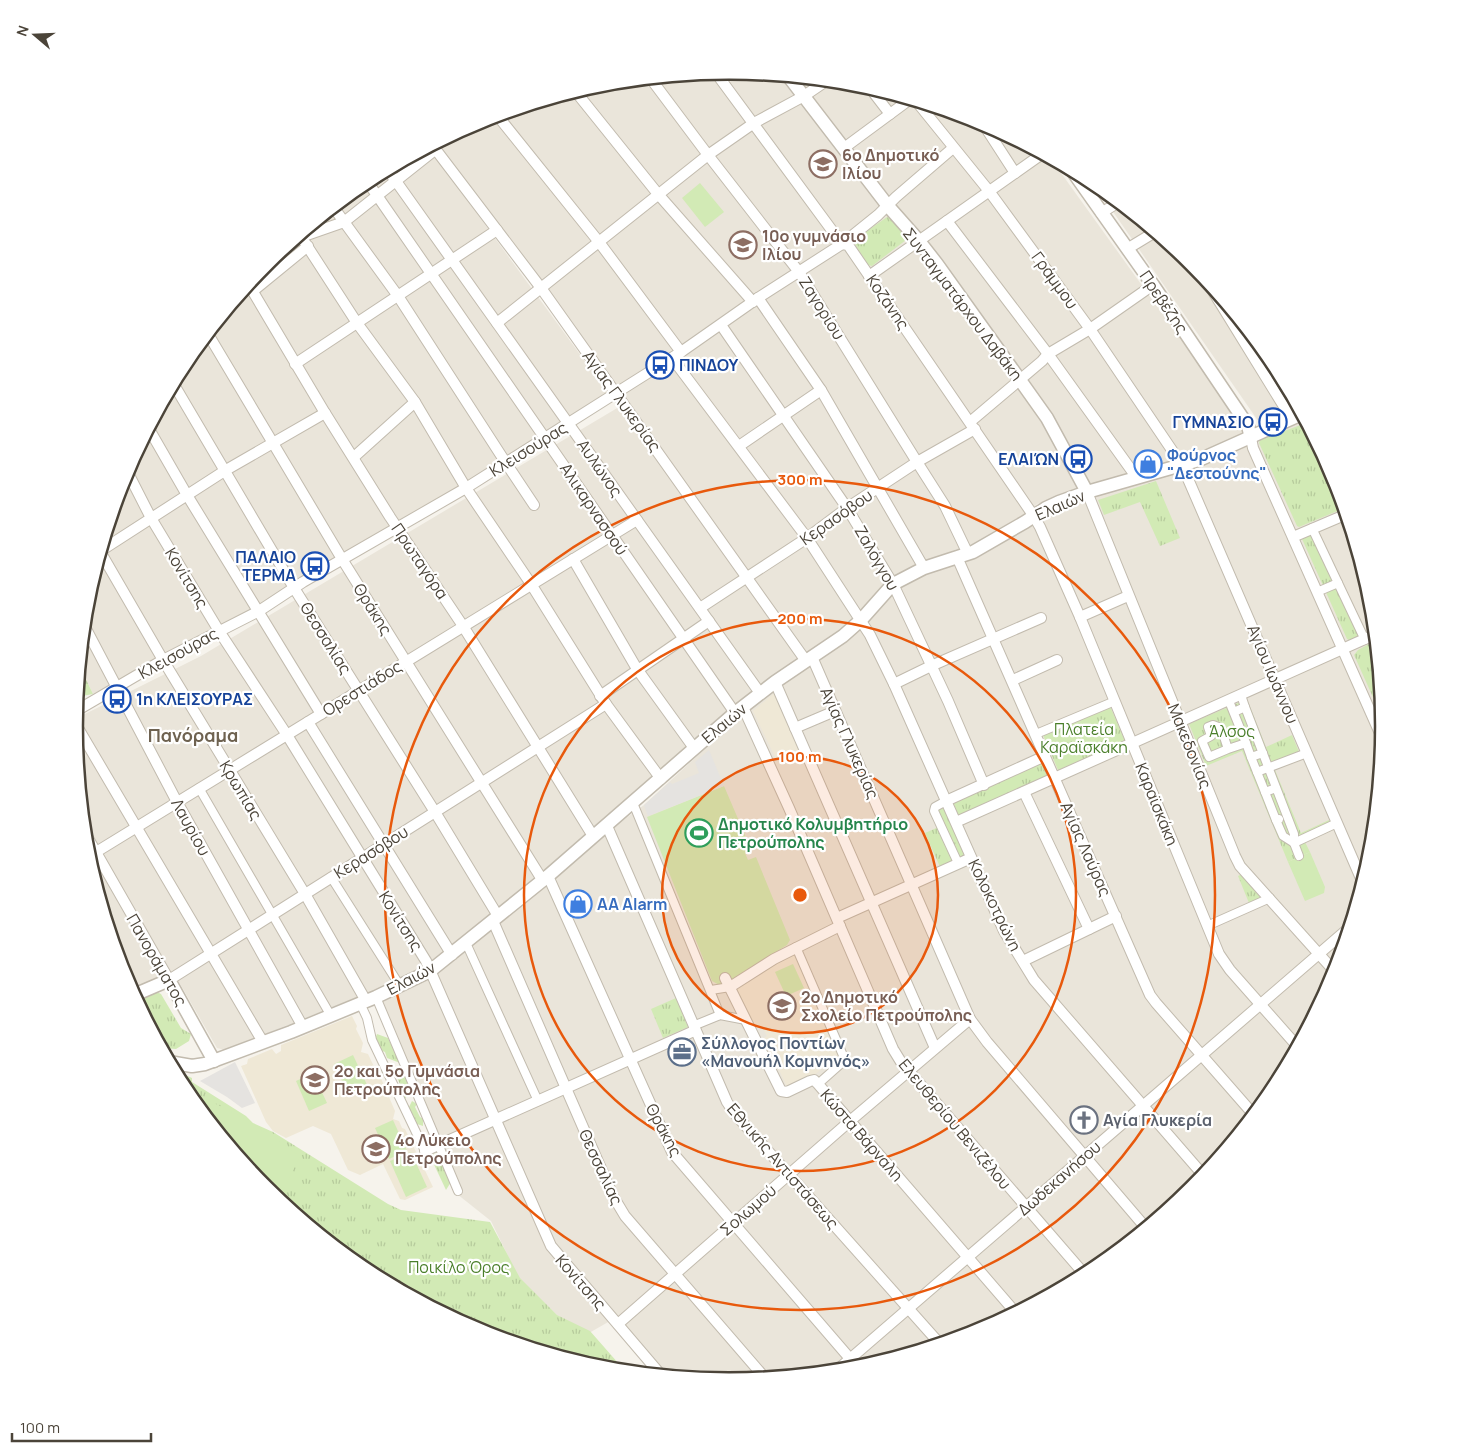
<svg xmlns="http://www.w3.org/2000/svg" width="1459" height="1453" font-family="Manrope,sans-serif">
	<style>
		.residential { fill: #eae5da }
		.education { fill: #efe8d6 }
		.grass { fill: url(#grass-tufts) }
		.forest { fill: url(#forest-firs) }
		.pitch { fill: #d2eab5 }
		.parking { fill: #e5e3e0 }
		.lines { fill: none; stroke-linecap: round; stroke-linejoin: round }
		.pedestrian-casing { stroke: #c2bbae; stroke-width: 10 }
		.minor-casing { stroke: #c2bbae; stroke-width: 12 }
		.tertiary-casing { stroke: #c2bbae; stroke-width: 15 }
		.pedestrian { stroke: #fff; stroke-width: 8 }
		.minor { stroke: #fff; stroke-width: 10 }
		.tertiary { stroke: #fff; stroke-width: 12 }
		.ring { fill: none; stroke: #e8590c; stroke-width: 2.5 }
		.labels { text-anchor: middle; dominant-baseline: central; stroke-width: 4.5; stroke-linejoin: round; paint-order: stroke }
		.education-label { font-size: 16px; font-weight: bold; fill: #785e54; stroke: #fff; text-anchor: start }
		.street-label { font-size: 16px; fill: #4b4439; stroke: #fff }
		.transit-label { font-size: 16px; font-weight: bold; fill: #164399; stroke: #fff; text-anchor: end }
		.shop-label { font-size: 16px; font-weight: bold; fill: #366cbe; stroke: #fff; text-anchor: start }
		.park-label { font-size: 16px; fill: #4a7f2a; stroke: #fff }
		.leisure-label { font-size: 16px; font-weight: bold; fill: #27864d; stroke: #fff; text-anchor: start }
		.service-label { font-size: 16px; font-weight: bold; fill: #4e5e75; stroke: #fff; text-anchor: start }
		.worship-label { font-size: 16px; font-weight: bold; fill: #5b616d; stroke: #fff; text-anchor: start }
		.neighbourhood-label { font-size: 18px; font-weight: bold; fill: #6e6250; stroke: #fff }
		.rim { fill: none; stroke: #4b4439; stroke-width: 2.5 }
		.centre { fill: #e8590c; stroke: #fff; stroke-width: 2.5 }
		.ring-label { font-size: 15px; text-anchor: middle; font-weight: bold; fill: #e8590c; stroke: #fff; stroke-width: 4.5; stroke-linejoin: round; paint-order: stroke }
	</style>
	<defs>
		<pattern id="grass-tufts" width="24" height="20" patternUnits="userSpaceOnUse" patternTransform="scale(1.25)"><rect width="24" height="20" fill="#d2eab5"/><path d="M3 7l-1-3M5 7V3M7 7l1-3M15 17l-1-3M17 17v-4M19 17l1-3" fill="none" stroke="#b6ca9c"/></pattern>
		<pattern id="forest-firs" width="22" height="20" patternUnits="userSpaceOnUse" patternTransform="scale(1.25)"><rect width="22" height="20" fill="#d2eab5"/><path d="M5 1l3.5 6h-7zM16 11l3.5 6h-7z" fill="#b6ca9c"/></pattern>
	</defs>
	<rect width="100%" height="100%" fill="#f6f3ec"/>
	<g class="residential">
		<polygon points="729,71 858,84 981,121 1051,159 1246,430 1244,434 1216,451 1169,461 1103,482 1037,504 1026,518 970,550 957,549 916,566 848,629 807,653 438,143 479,121 602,84"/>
		<polygon points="429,148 609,394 350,555 277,597 93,694 80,667 87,598 124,475 185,362 266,263 366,182"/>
		<polygon points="1091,180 1193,263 1274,363 1300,410 1261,425"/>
		<polygon points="624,404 802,657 435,962 413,975 225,1050 217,1048 176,977 130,989 124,977 87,854 74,726 75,719 201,656"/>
		<polygon points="1303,416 1335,476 1372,599 1385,727 1372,855 1365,877 1190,470 1226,456"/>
		<polygon points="1180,469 1361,890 1335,978 1274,1091 1193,1190 1093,1271 980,1332 857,1369 729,1382 668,1376 617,1317 589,1333 557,1315 519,1279 491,1221 457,1194 377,1000 424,979 593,842 644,805 707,747 711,741 772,690 869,614 898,588 1045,511"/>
	</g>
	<g class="education">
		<polygon points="777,691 800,749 776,759 753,711"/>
		<polygon points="795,953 840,1054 813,1076 787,1087 768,1046 765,1046 762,1039 767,1036 762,1027 759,1028 758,1025 755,1026 755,1024 753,1024 735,989"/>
		<polygon points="352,1016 357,1026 356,1029 363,1043 361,1052 368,1054 378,1075 380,1076 395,1111 393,1119 399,1121 402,1128 405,1129 433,1187 405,1200 400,1199 383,1164 360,1175 348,1170 331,1134 313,1126 286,1138 273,1131 266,1122 241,1066 247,1064 248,1059 272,1049 276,1054 281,1051 281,1045"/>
	</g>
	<g class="grass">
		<polygon points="887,217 891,218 907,236 906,240 872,266 868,265 853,241"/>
		<polygon points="1306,423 1340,510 1299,527 1297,526 1259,443 1260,440"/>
		<polygon points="1156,481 1180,538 1160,546 1140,502 1104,515 1098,500"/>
		<polygon points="1317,532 1366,633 1351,641 1347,639 1302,539"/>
		<polygon points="1369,644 1379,667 1385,724 1354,655 1358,650"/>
		<polygon points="1247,699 1266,747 1292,735 1302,759 1275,770 1301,833 1329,820 1333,830 1305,842 1310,852 1288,862 1242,751 1206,766 1189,724"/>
		<polygon points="1110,706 1125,741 1058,770 1043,735"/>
		<polygon points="1042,762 1048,775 959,817 953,802"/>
		<polygon points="944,807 966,855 940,867 925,833 943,825 936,811"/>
		<polygon points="1242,874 1263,897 1249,903 1238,876"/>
		<polygon points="157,992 161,994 181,1028 191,1034 189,1041 176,1049 162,1048 137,1001"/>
		<polygon points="676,998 688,1027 663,1038 651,1009"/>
		<polygon points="377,1034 388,1038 400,1063 387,1058 385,1052 380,1050 375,1039"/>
		<polygon points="390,1067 406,1073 412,1086 405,1099 403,1098 400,1091 402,1089 396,1075 393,1076 389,1069"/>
		<polygon points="174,1070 192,1078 192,1082 246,1116 253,1123 273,1132 388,1204 401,1210 490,1222 520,1278 557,1315 590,1331 626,1372 601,1369 478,1332 365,1271 266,1190 185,1090"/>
		<polygon points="412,1101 417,1104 415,1107 420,1117 423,1119 423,1126 414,1123 408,1109"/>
		<polygon points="438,1152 451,1182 446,1190 430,1156"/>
	</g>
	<polygon class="forest" points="80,667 93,694 77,697"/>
	<g class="pitch">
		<polygon points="700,183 724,212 705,227 682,198"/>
		<polygon points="724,786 751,849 745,853 748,860 756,857 790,940 787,945 721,986 712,981 647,817"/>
		<polygon points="1310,852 1325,887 1324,893 1305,901 1288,862"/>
		<polygon points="793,964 804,988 786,996 775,972"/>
		<polygon points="353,1055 368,1087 349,1096 334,1064"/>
		<polygon points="313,1073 327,1103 309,1111 296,1081"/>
		<polygon points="183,1087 247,1120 300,1156 278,1200 266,1190"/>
		<polygon points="393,1120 407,1151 389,1159 375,1128"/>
		<polygon points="411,1152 427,1187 406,1197 390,1161"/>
	</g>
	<g class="parking">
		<polygon points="709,750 724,786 648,816 644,805 670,782 672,784 699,773 695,762"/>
		<polygon points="235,1062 255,1103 242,1108 227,1097 200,1081"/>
	</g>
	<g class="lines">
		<g class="pedestrian-casing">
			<g id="pedestrian">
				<polyline points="1312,528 1338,583 1317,592"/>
				<polyline points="1338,583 1365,640"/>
				<polyline points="1229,701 1246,743"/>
				<polyline points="1245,707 1294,834 1294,843 1337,823"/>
				<polyline points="1234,712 1245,707 1241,695"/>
				<polyline points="1036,734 1115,701"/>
				<polyline points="1228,749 1209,757 1202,741 1211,736 1208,727 1213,725 1221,728 1228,749 1246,743 1251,757 1263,753"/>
				<polyline points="1251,757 1257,772 1307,753"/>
				<polyline points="1257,772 1265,792 1276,788"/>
				<polyline points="199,788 331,1016"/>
				<polyline points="1265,792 1276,820 1279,819"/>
				<polyline points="946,801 935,807 934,811 958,863"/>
				<polyline points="633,803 720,1015"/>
				<polyline points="1276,820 1283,836 1294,843 1299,856"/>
				<polyline points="331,877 400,986"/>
				<polyline points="1207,926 1270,898"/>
				<polyline points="466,943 538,1101"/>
				<polyline points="796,947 845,1060 818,1084"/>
				<polyline points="711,990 730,987"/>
				<polyline points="376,997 458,1191"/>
				<polyline points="360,1003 367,1018 372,1040 425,1151"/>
				<polyline points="693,1026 720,1015 746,1020"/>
			</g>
		</g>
		<g class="minor-casing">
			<g id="minor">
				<polyline points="716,73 842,244 848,245 1033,515 1040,527 1080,617 1219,954 1230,970 1298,1047"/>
				<polyline points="651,79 708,155 799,272 917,462 945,506 968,554"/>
				<polyline points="870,88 890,114"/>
				<polyline points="576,92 658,194 753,302"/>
				<polyline points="917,102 989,191 1090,329 1182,465 1363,883"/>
				<polyline points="497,115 599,242 681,352"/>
				<polyline points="982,122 1015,173"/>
				<polyline points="433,146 541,288 806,661"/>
				<polyline points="844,148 909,100"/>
				<polyline points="388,170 760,693"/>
				<polyline points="367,181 735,713"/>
				<polyline points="334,208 398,296 506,463 534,505"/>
				<polyline points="1101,213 1119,202"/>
				<polyline points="947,221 1048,354 1137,478"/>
				<polyline points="300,235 357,323 415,402 466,488 531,584 606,704 661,779"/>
				<polyline points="301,237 344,222 436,149"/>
				<polyline points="1127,249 1155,232"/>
				<polyline points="869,276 1042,154"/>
				<polyline points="1206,280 1291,418"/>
				<polyline points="249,285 325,413 390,517 463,626 593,836"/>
				<polyline points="253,291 308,246"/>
				<polyline points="758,298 821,390 924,568"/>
				<polyline points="497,323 708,155 754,123 804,96 826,81"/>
				<polyline points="721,325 847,508 893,584 948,701 984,785"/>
				<polyline points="208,334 342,559 543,881"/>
				<polyline points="672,358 807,538 870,635 894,684 1004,931 1034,980 1204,1176"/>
				<polyline points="295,364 497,230"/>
				<polyline points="173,383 294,588 435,812 498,916"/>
				<polyline points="970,422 1042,361 1048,354 1090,329 1153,285"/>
				<polyline points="149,429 187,495 321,714"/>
				<polyline points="1251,438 1253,448 1383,740"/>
				<polyline points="739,446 821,390"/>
				<polyline points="354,457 415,402"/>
				<polyline points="127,471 151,518 219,631 287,735 426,961 551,1246 661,1375"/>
				<polyline points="1087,492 1235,856 1240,866 1336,973"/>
				<polyline points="1293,537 1347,514"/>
				<polyline points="102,550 226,470 325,413"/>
				<polyline points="101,553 163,660 305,894 366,1001"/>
				<polyline points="957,557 1150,995 1156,1003 1254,1115"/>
				<polyline points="573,559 637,669 694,748"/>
				<polyline points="700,608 807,538 847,508 879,487 917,462 975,429"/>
				<polyline points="1080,617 1128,596"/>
				<polyline points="84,625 177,802 303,1027"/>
				<polyline points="812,657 970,1019 987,1042 1146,1228"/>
				<polyline points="1013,680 1057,660"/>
				<polyline points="775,682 935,1048"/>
				<polyline points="894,684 931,666 1041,618"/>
				<polyline points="600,696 709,621"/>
				<polyline points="743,707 789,808 893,1049 901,1062 1086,1276"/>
				<polyline points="76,711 163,660 259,611 303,582 466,488 616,393 681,352 758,298 842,244 878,215 896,197 953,148"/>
				<polyline points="308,722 452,955"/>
				<polyline points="75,723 263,1042"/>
				<polyline points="795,728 835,711"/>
				<polyline points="1024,792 1089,929"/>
				<polyline points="946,801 1045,756"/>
				<polyline points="956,822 1376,634"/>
				<polyline points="607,826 727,1102 735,1114 940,1344"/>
				<polyline points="85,833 169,980 606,704"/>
				<polyline points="88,857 637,520"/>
				<polyline points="548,876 672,1152 859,1369"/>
				<polyline points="837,918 971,858"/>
				<polyline points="493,921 613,1196 625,1216 765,1378"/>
				<polyline points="1023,961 1116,916"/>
				<polyline points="725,978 781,1091 787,1092 810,1081 814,1080 818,1084 1016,1313"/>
				<polyline points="730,987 774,959 840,926"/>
				<polyline points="425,1151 694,1031"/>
				<polyline points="618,1324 850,1121 970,1019"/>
				<polyline points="836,1371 1350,927"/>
			</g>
		</g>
		<g class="tertiary-casing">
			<g id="tertiary">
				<polyline points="789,77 888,206 919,241 937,264 1020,380 1047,418 1087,492"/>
				<polyline points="1071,169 1153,285 1248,426 1251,438"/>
				<polyline points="134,995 169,980 214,1061"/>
				<polyline points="169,1062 192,1066 205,1064 291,1032 376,997 430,971 548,876 735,713 775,682 843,636 861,620 893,584 899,581 924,568 973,552 1025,522 1046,508 1059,502 1087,492 1199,460 1302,414"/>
			</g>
		</g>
		<use href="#pedestrian" class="pedestrian"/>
		<use href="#minor" class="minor"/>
		<use href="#tertiary" class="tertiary"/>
	</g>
	<circle cx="800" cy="895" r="138" fill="#e8590c" fill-opacity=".12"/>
	<g class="ring">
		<circle cx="800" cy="895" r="138"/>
		<circle cx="800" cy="895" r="276"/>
		<circle cx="800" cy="895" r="415"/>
	</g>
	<defs>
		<g id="school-ring" transform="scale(1.4375)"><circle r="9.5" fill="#fff" stroke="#8d6e63" stroke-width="1.5"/><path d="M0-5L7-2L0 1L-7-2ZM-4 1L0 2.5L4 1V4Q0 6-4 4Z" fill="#8d6e63"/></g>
		<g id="bus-ring" transform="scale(1.4375)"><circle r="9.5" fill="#fff" stroke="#1a4fb4" stroke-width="1.5"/><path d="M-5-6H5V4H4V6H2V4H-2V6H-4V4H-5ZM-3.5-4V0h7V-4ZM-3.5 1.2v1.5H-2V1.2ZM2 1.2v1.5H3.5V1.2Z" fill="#1a4fb4"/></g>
		<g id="shop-ring" transform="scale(1.4375)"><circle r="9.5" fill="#fff" stroke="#3f7fe0" stroke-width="1.5"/><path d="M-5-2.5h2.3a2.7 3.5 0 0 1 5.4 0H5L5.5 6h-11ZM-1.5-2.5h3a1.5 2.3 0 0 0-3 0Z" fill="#3f7fe0"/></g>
		<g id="stadium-ring" transform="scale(1.4375)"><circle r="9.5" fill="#fff" stroke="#2e9e5b" stroke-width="1.5"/><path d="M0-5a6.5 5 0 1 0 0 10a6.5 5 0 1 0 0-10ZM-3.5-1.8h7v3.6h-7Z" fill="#2e9e5b"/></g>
		<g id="office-ring" transform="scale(1.4375)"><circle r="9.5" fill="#fff" stroke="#5c6f8a" stroke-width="1.5"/><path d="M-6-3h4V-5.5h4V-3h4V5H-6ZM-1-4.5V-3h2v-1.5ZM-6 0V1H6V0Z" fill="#5c6f8a"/></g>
		<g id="church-ring" transform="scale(1.4375)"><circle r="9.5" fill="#fff" stroke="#6b7280" stroke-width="1.5"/><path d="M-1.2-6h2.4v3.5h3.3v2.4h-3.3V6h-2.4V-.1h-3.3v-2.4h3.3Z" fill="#6b7280"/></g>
	</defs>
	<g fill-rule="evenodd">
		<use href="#school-ring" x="823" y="164"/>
		<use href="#school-ring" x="743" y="245"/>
		<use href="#bus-ring" x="660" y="365"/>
		<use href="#bus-ring" x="1273" y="422"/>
		<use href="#bus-ring" x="1078" y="459"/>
		<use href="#shop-ring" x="1148" y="464"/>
		<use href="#bus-ring" x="315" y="566"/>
		<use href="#bus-ring" x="117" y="699"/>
		<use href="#stadium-ring" x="699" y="833"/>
		<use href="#shop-ring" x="578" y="904"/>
		<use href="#school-ring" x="782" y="1006"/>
		<use href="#office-ring" x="682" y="1052"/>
		<use href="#school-ring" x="315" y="1080"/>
		<use href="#church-ring" x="1084" y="1120"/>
		<use href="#school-ring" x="376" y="1149"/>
	</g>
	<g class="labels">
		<g class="education-label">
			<text x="842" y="155">6ο Δημοτικό<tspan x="842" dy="18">Ιλίου</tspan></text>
			<text x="762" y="236">10ο γυμνάσιο<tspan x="762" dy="18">Ιλίου</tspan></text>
			<text x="801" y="997">2ο Δημοτικό<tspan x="801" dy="18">Σχολείο Πετρούπολης</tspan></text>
			<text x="334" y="1071">2ο και 5ο Γυμνάσια<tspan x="334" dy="18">Πετρούπολης</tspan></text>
			<text x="395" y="1140">4ο Λύκειο<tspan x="395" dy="18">Πετρούπολης</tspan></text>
		</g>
		<g class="street-label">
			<text transform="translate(1055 280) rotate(54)">Γράμμου</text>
			<text transform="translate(888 302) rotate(56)">Κοζάνης</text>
			<text transform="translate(1164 302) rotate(56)">Πρεβέζης</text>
			<text transform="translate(963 304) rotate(53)">Συνταγματάρχου Δαβάκη</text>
			<text transform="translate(822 308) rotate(58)">Ζαγορίου</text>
			<text transform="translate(622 401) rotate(54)">Αγίας Γλυκερίας</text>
			<text transform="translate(528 449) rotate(-32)">Κλεισούρας</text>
			<text transform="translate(600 468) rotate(55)">Αυλώνος</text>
			<text transform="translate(1060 505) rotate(-24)">Ελαιών</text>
			<text transform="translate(594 509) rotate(56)">Αλικαρνασσού</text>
			<text transform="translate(836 517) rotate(-35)">Κερασόβου</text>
			<text transform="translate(877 558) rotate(60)">Ζαλόγγου</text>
			<text transform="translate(420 561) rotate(56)">Πρωταγόρα</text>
			<text transform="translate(187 578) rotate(59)">Κονίτσης</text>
			<text transform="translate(373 609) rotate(58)">Θράκης</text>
			<text transform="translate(326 638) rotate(58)">Θεσσαλίας</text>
			<text transform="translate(178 653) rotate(-29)">Κλεισούρας</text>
			<text transform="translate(1273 674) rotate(67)">Αγίου Ιωάννου</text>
			<text transform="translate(362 688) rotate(-32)">Ορεστιάδος</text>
			<text transform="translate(724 723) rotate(-40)">Ελαιών</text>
			<text transform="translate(850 743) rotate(66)">Αγίας Γλυκερίας</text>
			<text transform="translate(1190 746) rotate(68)">Μακεδονίας</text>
			<text transform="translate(241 790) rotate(59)">Κρωπίας</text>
			<text transform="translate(1157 804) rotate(68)">Καραϊσκάκη</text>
			<text transform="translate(191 827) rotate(61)">Λαυρίου</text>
			<text transform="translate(1086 849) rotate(66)">Αγίας Λαύρας</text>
			<text transform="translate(371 852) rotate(-32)">Κερασόβου</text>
			<text transform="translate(995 905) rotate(64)">Κολοκοτρώνη</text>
			<text transform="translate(401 921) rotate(58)">Κονίτσης</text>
			<text transform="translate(157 960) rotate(60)">Πανοράματος</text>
			<text transform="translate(411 978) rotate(-28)">Ελαιών</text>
			<text transform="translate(955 1124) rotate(50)">Ελευθερίου Βενιζέλου</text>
			<text transform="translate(664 1130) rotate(62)">Θράκης</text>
			<text transform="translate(862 1135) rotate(49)">Κώστα Βάρναλη</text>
			<text transform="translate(783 1166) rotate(49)">Εθνικής Αντιστάσεως</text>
			<text transform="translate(601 1167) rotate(65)">Θεσσαλίας</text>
			<text transform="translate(1059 1178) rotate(-41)">Δωδεκανήσου</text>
			<text transform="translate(748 1210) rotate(-41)">Σολωμού</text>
			<text transform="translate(581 1282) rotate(49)">Κονίτσης</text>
		</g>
		<g class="transit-label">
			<text x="679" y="365" text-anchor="start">ΠΙΝΔΟΥ</text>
			<text x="1254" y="422">ΓΥΜΝΑΣΙΟ</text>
			<text x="1059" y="459">ΕΛΑΙΏΝ</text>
			<text x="296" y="557">ΠΑΛΑΙΟ<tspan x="296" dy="18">ΤΕΡΜΑ</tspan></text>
			<text x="136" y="699" text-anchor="start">1η ΚΛΕΙΣΟΥΡΑΣ</text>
		</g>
		<g class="shop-label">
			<text x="1167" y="455">Φούρνος<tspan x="1167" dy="18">"Δεστούνης"</tspan></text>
			<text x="597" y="904">AA Alarm</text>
		</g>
		<g class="park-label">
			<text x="1084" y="729">Πλατεία<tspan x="1084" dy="18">Καραϊσκάκη</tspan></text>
			<text x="1232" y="731">Άλσος</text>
			<text x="459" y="1267">Ποικίλο Όρος</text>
		</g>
		<g class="leisure-label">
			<text x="718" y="824">Δημοτικό Κολυμβητήριο<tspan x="718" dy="18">Πετρούπολης</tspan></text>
		</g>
		<g class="service-label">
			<text x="701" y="1043">Σύλλογος Ποντίων<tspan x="701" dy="18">«Μανουήλ Κομνηνός»</tspan></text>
		</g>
		<g class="worship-label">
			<text x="1103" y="1120">Αγία Γλυκερία</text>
		</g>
		<g class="neighbourhood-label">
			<text x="193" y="735">Πανόραμα</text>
		</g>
	</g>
	<path d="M0 0H1459V1453H0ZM83 726a646 646 0 1 1 1292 0a646 646 0 1 1-1292 0Z" fill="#fff" fill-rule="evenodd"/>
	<path class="rim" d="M83 726a646 646 0 1 1 1292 0a646 646 0 1 1-1292 0Z"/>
	<circle cx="800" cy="895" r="8" class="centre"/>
	<g class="ring-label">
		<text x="800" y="485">300 m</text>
		<text x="800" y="624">200 m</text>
		<text x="800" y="762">100 m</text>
	</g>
	<g transform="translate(35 35) rotate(289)" stroke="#ffffff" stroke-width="4" paint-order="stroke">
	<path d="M0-4L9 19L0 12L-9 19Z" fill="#4b4439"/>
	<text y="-8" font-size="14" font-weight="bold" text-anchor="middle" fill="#4b4439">N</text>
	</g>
	<path d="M12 1433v8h139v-8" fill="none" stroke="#4b4439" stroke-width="2.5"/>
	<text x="20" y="1433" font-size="15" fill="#4b4439" stroke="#ffffff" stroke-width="4" paint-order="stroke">100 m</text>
</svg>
